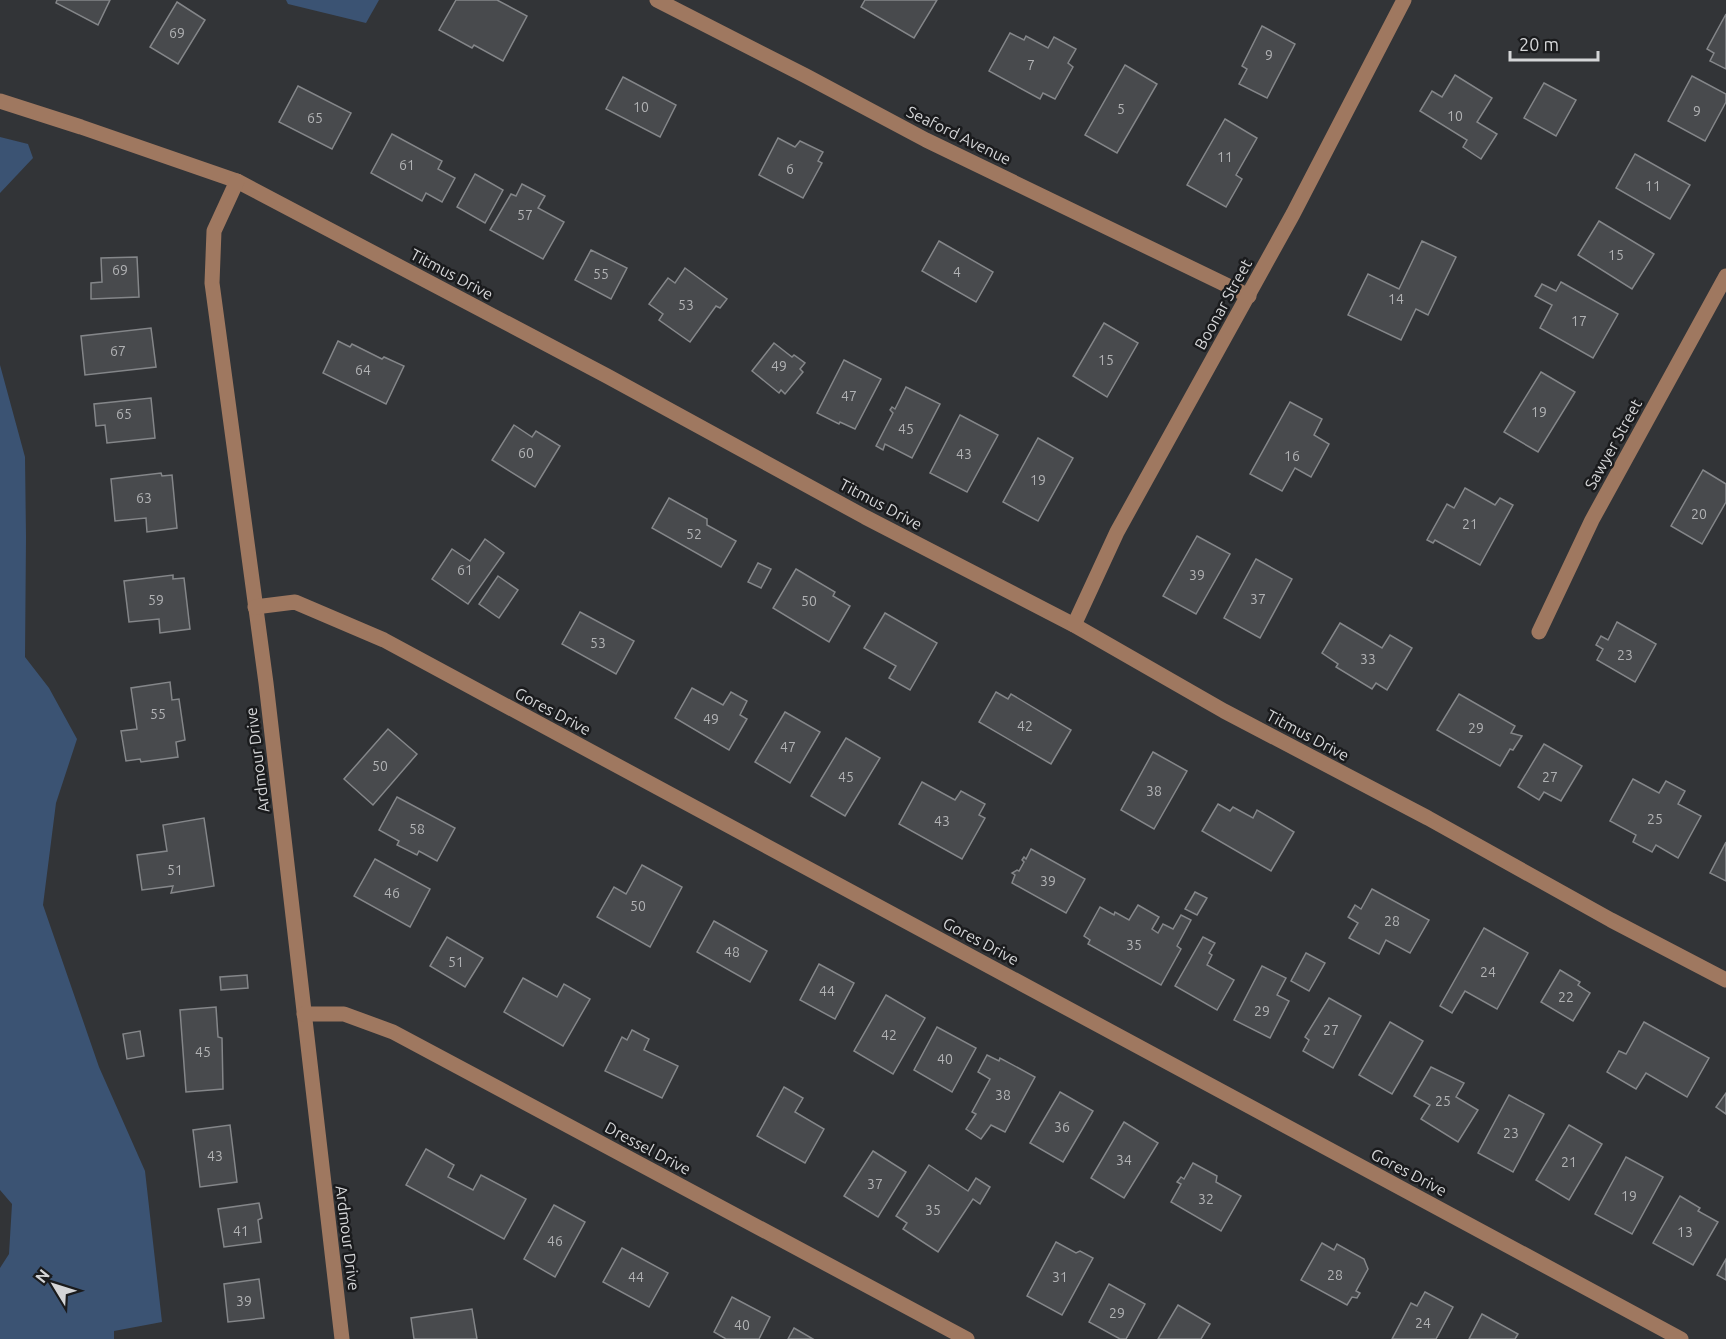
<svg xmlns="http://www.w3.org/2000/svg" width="1726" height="1339" font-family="Ubuntu,sans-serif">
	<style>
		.green { fill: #3b5373 }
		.building { fill: #484a4d; stroke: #848689; stroke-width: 1.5 }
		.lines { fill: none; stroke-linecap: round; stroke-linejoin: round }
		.minor { stroke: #9f7860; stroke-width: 15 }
		.labels { text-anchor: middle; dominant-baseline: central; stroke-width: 5; stroke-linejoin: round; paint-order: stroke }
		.number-label { font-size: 14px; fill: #b1b2b4 }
		.street-label { font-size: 16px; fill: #d4d5d7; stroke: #1a1b1d }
	</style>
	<rect width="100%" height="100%" fill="#323437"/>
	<g class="green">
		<polygon points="286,0 379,0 366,23 288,4"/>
		<polygon points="0,137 28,144 33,158 0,193"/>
		<polygon points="0,365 25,457 26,537 25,657 49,688 77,739 56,803 43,905 99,1067 145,1171 162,1322 114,1331 114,1339 0,1339 0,1268 9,1254 12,1204 0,1190"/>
	</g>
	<g class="building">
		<polygon points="57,0 110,0 98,25 56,3"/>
		<polygon points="456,0 497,0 527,16 503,61 474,45 472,48 439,30"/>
		<polygon points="865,0 937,0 914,38 861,7"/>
		<polygon points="177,2 205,20 178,64 150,47"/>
		<polygon points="1726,14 1726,69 1710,61 1714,53 1707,49"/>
		<polygon points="1262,26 1295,44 1267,98 1239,84 1247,69 1242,66"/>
		<polygon points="1010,33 1024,40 1026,36 1048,48 1054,37 1076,49 1068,63 1073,67 1055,99 1043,93 1040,99 989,71"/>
		<polygon points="1125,65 1157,84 1117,153 1085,135"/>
		<polygon points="1455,75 1492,98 1477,122 1497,134 1481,159 1463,147 1467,140 1420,111 1432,91 1442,97"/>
		<polygon points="1692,76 1726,94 1726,102 1705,141 1668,121"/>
		<polygon points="623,77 676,105 660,137 606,109"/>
		<polygon points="1544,83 1576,100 1556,136 1524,118"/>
		<polygon points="298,86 351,113 332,149 279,122"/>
		<polygon points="1225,119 1257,138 1236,175 1242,179 1226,207 1187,185"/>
		<polygon points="392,134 442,161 438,169 455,178 442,202 426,193 422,201 371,173"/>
		<polygon points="778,138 795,147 800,141 823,152 818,161 822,163 803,198 759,175"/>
		<polygon points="1635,154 1690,185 1670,219 1616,188"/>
		<polygon points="475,174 503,190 485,223 457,207"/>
		<polygon points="522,184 545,196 538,208 564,222 543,259 490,230 511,194 516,196"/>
		<polygon points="1599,221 1654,254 1632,289 1578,255"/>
		<polygon points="939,241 993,272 976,302 922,271"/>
		<polygon points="1422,241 1456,257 1428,315 1416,309 1401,340 1348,315 1368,274 1399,289"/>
		<polygon points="591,250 627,268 611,299 575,280"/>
		<polygon points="137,257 139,297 91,299 91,283 102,282 101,258"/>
		<polygon points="685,268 727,299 720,308 716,306 690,342 659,320 663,314 649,304 668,278 675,283"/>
		<polygon points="1561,282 1618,314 1593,358 1540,328 1552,305 1535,296 1542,284 1556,291"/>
		<polygon points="1104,323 1138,343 1107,397 1073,376"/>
		<polygon points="151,328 156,367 85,375 81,336"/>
		<polygon points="338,341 350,347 352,344 382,359 384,357 404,366 386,404 323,373"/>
		<polygon points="774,343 792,357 794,355 805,363 800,369 803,372 785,394 781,390 779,393 752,371"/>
		<polygon points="844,360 881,379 855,429 840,422 839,424 817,413"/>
		<polygon points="1541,372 1575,392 1538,452 1504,432"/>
		<polygon points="906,387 940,404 912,458 885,444 883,450 876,446 893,413 890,410 892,407 895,409"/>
		<polygon points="151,398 155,438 107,443 105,425 96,426 94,404"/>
		<polygon points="1290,402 1322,419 1314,435 1329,444 1311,477 1295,468 1282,491 1250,474"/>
		<polygon points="960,415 998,435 967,492 930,473"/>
		<polygon points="514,425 532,437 536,431 560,446 535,487 492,460"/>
		<polygon points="1038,438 1073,458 1038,521 1003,502"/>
		<polygon points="1703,470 1726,484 1726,502 1702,544 1671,526"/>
		<polygon points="161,473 162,476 172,475 177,528 147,532 146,518 115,521 111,479"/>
		<polygon points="1465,488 1495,505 1500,498 1513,505 1480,565 1435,540 1433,543 1427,540 1447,504 1454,508"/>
		<polygon points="669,498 707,519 707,525 736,541 721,567 652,528"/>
		<polygon points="1197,536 1230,554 1196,614 1163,596"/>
		<polygon points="485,539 504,553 468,604 432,579 452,549 470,561"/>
		<polygon points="1256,559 1292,579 1260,638 1224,618"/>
		<polygon points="758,563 771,569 761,588 748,582"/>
		<polygon points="796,569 835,592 833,596 850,606 829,642 773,608"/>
		<polygon points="173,575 173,579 184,578 190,629 160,633 159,619 129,622 124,581"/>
		<polygon points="498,576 518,590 499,618 479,604"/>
		<polygon points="580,612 634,641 616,674 562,644"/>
		<polygon points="885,613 937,643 910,690 889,678 896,666 864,648"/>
		<polygon points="1617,622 1656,644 1635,682 1597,660 1603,649 1596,645 1601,636 1608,640"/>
		<polygon points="1340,623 1382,648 1390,635 1412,648 1387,690 1376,683 1372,689 1336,667 1338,664 1322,653"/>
		<polygon points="170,682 172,700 179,699 185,740 176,742 178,757 141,762 140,759 126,761 121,731 137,729 131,688"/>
		<polygon points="692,688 723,705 731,692 747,701 740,715 747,719 729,750 675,718"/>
		<polygon points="996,692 1008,699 1011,694 1071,730 1051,764 979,722"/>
		<polygon points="1459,694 1515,726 1511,733 1522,736 1513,750 1510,749 1500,766 1437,730"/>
		<polygon points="785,712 820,732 790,783 755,762"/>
		<polygon points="388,729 417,754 373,805 344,779"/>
		<polygon points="846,738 880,758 845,816 811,796"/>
		<polygon points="1544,744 1582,766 1561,801 1544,792 1539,800 1518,787"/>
		<polygon points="1153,752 1187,771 1154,829 1121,810"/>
		<polygon points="1633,779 1659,793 1666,781 1685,791 1678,804 1701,816 1678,858 1656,845 1652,852 1633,842 1636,835 1610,821"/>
		<polygon points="922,782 955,800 961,791 985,804 979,815 985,818 962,859 899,824"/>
		<polygon points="397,797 455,828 437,861 419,851 417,855 397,845 399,841 379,830"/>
		<polygon points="1218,804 1230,811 1233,807 1253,818 1257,810 1294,832 1271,871 1202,831"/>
		<polygon points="204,818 214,886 171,893 173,886 142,890 137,855 167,851 163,825"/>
		<polygon points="1726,842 1726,881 1710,873"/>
		<polygon points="1031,849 1085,879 1066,913 1012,883 1015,875 1012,873 1017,870 1019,871 1024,862 1022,860 1024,857 1026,859"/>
		<polygon points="375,859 430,889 410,927 354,896"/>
		<polygon points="642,865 682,887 650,947 597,917 614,887 626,894"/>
		<polygon points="1372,889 1429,920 1410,953 1386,940 1379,954 1349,938 1358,923 1348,917 1355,905 1361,909"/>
		<polygon points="1195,892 1207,898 1197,915 1185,909"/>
		<polygon points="1138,905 1159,917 1152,929 1158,933 1163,924 1173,929 1181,915 1191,920 1177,946 1181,949 1161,985 1088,944 1090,940 1084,936 1100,907 1114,915 1115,912 1129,920"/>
		<polygon points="714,921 767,951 750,982 697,952"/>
		<polygon points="1484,928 1528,953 1497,1009 1465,991 1452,1013 1440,1006"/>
		<polygon points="447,937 483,958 465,987 430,966"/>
		<polygon points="1203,937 1215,943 1209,953 1212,955 1207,965 1234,980 1217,1010 1175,986"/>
		<polygon points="1306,953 1325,963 1309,991 1291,981"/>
		<polygon points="819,964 854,983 835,1019 800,1000"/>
		<polygon points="1262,966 1286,978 1277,995 1289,1001 1270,1038 1234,1020"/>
		<polygon points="1560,970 1580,982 1578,985 1590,993 1573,1021 1541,1002"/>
		<polygon points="247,975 248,988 221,990 220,977"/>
		<polygon points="523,978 557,997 564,984 590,999 563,1046 504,1012"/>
		<polygon points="886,995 925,1018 893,1074 854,1051"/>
		<polygon points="1329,998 1361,1016 1333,1068 1303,1051 1309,1040 1305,1037"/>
		<polygon points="216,1007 218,1037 222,1038 223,1089 186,1092 180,1010"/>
		<polygon points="1390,1022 1423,1041 1392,1094 1359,1075"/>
		<polygon points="1644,1022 1709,1058 1687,1097 1646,1073 1636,1089 1607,1072 1619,1051 1626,1054"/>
		<polygon points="937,1027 976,1048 952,1092 914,1070"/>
		<polygon points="632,1030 649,1039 644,1050 678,1066 662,1098 605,1071 622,1037 627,1040"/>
		<polygon points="140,1031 144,1056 127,1059 123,1034"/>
		<polygon points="987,1055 999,1061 1000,1058 1035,1077 1005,1132 991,1125 981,1139 966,1129 976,1114 972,1112 990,1079 978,1072"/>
		<polygon points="1431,1067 1464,1083 1456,1097 1478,1110 1458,1142 1421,1119 1430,1105 1414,1096"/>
		<polygon points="784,1087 803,1098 795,1112 824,1129 805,1163 757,1136"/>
		<polygon points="1060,1092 1093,1111 1063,1162 1030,1143"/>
		<polygon points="1726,1093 1726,1114 1716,1107"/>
		<polygon points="1509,1095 1544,1114 1513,1172 1478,1153"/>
		<polygon points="1124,1122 1158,1143 1124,1198 1091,1178"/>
		<polygon points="230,1125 237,1182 200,1187 193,1130"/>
		<polygon points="1569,1125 1602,1144 1569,1200 1536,1180"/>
		<polygon points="426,1149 454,1165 448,1177 473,1190 481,1175 526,1199 504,1239 406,1185"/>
		<polygon points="873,1151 906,1172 878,1217 844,1196"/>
		<polygon points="1626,1157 1663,1177 1632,1234 1595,1214"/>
		<polygon points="1193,1163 1217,1176 1216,1182 1241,1196 1221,1231 1171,1202 1181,1184 1177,1182 1181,1177 1184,1179"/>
		<polygon points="929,1165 968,1191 976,1178 990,1187 980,1204 973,1199 938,1252 903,1229 907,1223 896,1216"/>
		<polygon points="1680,1196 1700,1208 1698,1211 1718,1222 1693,1265 1653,1243"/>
		<polygon points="259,1203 262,1218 258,1220 261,1242 224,1247 218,1209"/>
		<polygon points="554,1205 585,1222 555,1277 524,1259"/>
		<polygon points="1056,1242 1076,1253 1080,1251 1093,1258 1062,1315 1027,1296"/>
		<polygon points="1322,1243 1334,1250 1337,1244 1364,1259 1368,1269 1356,1291 1360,1293 1357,1298 1352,1297 1347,1305 1301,1280"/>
		<polygon points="622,1248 668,1273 649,1307 603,1282"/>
		<polygon points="1726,1259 1726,1280 1717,1275"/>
		<polygon points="259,1279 264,1318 228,1322 224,1284"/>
		<polygon points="1109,1284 1145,1304 1126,1339 1120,1339 1089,1322"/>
		<polygon points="1425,1292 1453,1307 1436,1339 1392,1339 1411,1303 1417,1306"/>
		<polygon points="732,1297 770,1317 759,1339 726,1339 714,1332"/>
		<polygon points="1178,1305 1210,1324 1201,1339 1158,1339"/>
		<polygon points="472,1309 477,1339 414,1339 411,1318"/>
		<polygon points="1482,1314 1518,1334 1515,1339 1469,1339"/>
		<polygon points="794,1328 813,1339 788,1339"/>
	</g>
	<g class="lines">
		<g class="minor">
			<polyline points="657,0 806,76 926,140 1249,296"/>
			<polyline points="0,101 81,127 237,181 607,376 865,517 1074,625 1224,711 1428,818 1611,920 1726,980"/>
			<polyline points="237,181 214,231 212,283 266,683 342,1339"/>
			<polyline points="255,607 295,602 384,640 1681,1339"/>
			<polyline points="1074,625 1117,532 1293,214 1404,0"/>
			<polyline points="1539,632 1592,520 1726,276"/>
			<polyline points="304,1014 344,1014 393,1032 967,1339"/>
		</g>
	</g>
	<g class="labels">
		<g class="number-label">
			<text x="177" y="33">69</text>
			<text x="1269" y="55">9</text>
			<text x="1031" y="65">7</text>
			<text x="641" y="107">10</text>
			<text x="1121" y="109">5</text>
			<text x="1697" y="111">9</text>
			<text x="1455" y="116">10</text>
			<text x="315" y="118">65</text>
			<text x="1225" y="157">11</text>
			<text x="407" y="165">61</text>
			<text x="790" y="169">6</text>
			<text x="1653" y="186">11</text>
			<text x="525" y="215">57</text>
			<text x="1616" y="255">15</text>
			<text x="120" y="270">69</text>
			<text x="957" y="272">4</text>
			<text x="601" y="274">55</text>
			<text x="1396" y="299">14</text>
			<text x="686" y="305">53</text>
			<text x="1579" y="321">17</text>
			<text x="118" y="351">67</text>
			<text x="1106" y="360">15</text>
			<text x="779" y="366">49</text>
			<text x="363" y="370">64</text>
			<text x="849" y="396">47</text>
			<text x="1539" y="412">19</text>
			<text x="124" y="414">65</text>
			<text x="906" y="429">45</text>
			<text x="526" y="453">60</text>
			<text x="964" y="454">43</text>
			<text x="1292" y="456">16</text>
			<text x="1038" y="480">19</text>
			<text x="144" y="498">63</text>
			<text x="1699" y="514">20</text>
			<text x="1470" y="524">21</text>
			<text x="694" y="534">52</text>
			<text x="465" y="570">61</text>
			<text x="1197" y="575">39</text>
			<text x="1258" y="599">37</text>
			<text x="156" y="600">59</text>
			<text x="809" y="601">50</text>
			<text x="598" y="643">53</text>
			<text x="1625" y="655">23</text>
			<text x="1368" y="659">33</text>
			<text x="158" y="714">55</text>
			<text x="711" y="719">49</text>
			<text x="1025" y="726">42</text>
			<text x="1476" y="728">29</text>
			<text x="788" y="747">47</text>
			<text x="380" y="766">50</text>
			<text x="846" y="777">45</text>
			<text x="1550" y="777">27</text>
			<text x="1154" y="791">38</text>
			<text x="1655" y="819">25</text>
			<text x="942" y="821">43</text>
			<text x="417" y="829">58</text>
			<text x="175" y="870">51</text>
			<text x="1048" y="881">39</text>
			<text x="392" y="893">46</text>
			<text x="638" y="906">50</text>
			<text x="1392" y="921">28</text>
			<text x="1134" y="945">35</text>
			<text x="732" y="952">48</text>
			<text x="456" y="962">51</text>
			<text x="1488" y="972">24</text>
			<text x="827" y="991">44</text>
			<text x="1566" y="997">22</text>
			<text x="1262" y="1011">29</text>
			<text x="1331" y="1030">27</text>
			<text x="889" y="1035">42</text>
			<text x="203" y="1052">45</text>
			<text x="945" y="1059">40</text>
			<text x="1003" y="1095">38</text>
			<text x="1443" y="1101">25</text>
			<text x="1062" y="1127">36</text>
			<text x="1511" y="1133">23</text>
			<text x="215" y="1156">43</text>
			<text x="1124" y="1160">34</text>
			<text x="1569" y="1162">21</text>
			<text x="875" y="1184">37</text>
			<text x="1629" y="1196">19</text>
			<text x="1206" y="1199">32</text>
			<text x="933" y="1210">35</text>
			<text x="241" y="1231">41</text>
			<text x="1685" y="1232">13</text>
			<text x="555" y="1241">46</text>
			<text x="1335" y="1275">28</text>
			<text x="636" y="1277">44</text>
			<text x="1060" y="1277">31</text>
			<text x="244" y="1301">39</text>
			<text x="1117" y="1313">29</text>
			<text x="1423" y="1323">24</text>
			<text x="742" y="1325">40</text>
		</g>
		<g class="street-label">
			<text transform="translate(959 135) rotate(26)">Seaford Avenue</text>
			<text transform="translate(452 274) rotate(28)">Titmus Drive</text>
			<text transform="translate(1223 304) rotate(-61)">Boonar Street</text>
			<text transform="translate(1613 444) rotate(-61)">Sawyer Street</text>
			<text transform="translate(881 504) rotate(28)">Titmus Drive</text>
			<text transform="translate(553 711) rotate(28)">Gores Drive</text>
			<text transform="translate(1308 735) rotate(28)">Titmus Drive</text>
			<text transform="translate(257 760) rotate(-97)">Ardmour Drive</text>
			<text transform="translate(981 941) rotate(28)">Gores Drive</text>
			<text transform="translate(648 1148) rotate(28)">Dressel Drive</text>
			<text transform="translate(1409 1172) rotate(28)">Gores Drive</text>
			<text transform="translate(348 1238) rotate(83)">Ardmour Drive</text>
		</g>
	</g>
	<g transform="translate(54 1285) rotate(308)" stroke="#1a1b1d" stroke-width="4.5" paint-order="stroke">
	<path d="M0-4.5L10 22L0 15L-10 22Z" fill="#d4d5d7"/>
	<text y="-9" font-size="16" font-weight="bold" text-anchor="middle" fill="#d4d5d7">N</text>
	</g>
	<path d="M1510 51v9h88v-9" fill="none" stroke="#d4d5d7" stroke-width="3"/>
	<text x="1519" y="51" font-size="18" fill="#d4d5d7" stroke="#1a1b1d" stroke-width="4.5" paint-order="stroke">20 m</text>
</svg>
